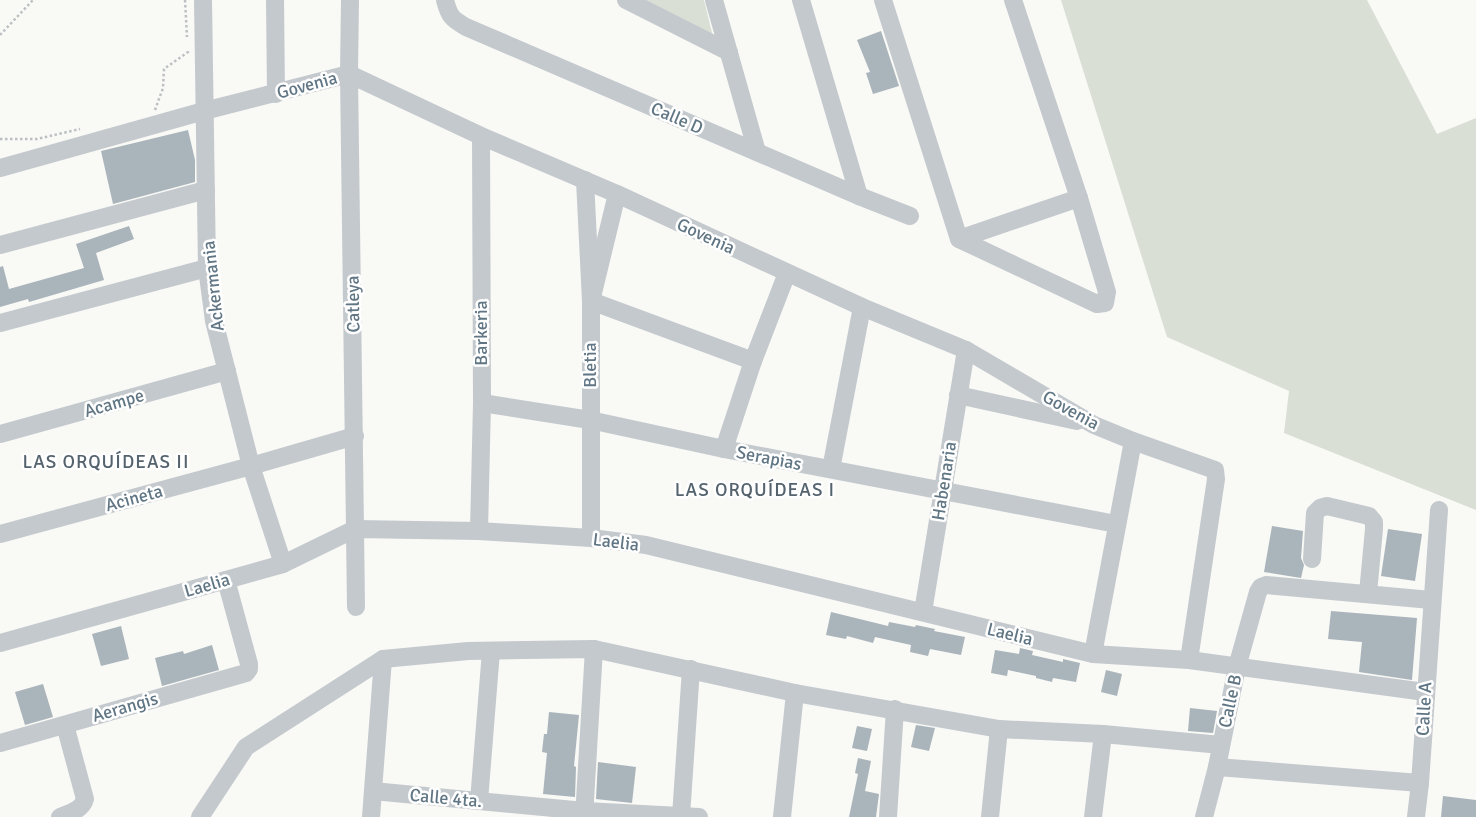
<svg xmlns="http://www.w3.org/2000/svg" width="1476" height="817" font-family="Signika,sans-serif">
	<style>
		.green { fill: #d9dfd5 }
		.building { fill: #aab4bb }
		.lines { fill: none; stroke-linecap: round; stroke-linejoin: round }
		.path { stroke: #bcc0c3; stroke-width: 2.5; stroke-dasharray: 2.5 2.5; stroke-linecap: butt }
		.minor { stroke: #c4c9cd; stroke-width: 18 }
		.labels { text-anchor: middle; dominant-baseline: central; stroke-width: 5; stroke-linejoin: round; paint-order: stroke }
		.street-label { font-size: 18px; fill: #617684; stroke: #fff }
		.neighbourhood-label { font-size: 19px; letter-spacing: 1px; fill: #54636e; stroke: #fff }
	</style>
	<rect width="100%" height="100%" fill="#f9f9f6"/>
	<g class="green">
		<polygon points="631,0 704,0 713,37"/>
		<polygon points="1061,0 1367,0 1437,134 1476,118 1476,510 1284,433 1289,391 1167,337"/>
	</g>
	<g class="building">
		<polygon points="881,31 899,86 873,94 866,73 870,72 857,40"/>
		<polygon points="188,130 195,160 195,182 113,204 101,151"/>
		<polygon points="129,226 134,239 96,253 104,280 29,302 28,299 0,307 0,267 3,266 9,289 84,268 76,244"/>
		<polygon points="1272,526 1303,531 1301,558 1304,565 1301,578 1264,572"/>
		<polygon points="1388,529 1422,534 1415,581 1381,576"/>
		<polygon points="1331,611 1417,618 1412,680 1359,672 1362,642 1328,639"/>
		<polygon points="831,612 888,626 889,622 915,627 916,625 935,629 934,631 965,637 961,655 930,649 928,656 910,652 911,645 875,637 873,643 847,636 846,639 826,635"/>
		<polygon points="121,626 129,659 101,666 92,634"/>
		<polygon points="212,645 219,670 162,686 155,658 183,651 184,654"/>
		<polygon points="1020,648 1033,651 1032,655 1063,662 1063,659 1080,663 1076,682 1053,678 1052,682 1036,678 1036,676 1008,670 1007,676 991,673 995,650 1019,654"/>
		<polygon points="1106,670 1122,674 1117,696 1101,692"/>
		<polygon points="43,684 53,717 25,725 15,692"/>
		<polygon points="1190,708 1217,711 1213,733 1188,731"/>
		<polygon points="549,712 579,715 574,766 576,767 575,797 543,794 547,753 542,752 544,734 547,734"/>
		<polygon points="916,725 935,728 929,751 911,747"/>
		<polygon points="857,726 872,729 867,751 852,748"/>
		<polygon points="858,758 871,761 865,791 879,794 876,817 849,817 858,774 855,773"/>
		<polygon points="598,762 636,767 632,803 596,799"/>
		<polygon points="1443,796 1476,800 1476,817 1441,817"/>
	</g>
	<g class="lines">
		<g class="path">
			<polyline points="185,0 187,37"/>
			<polyline points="0,35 33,0"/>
			<polyline points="155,110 163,88 164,69 188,52 188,50"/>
			<polyline points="0,139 37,139 80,129"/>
		</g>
		<g class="minor">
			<polyline points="203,0 207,268 214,321 251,466 283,564"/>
			<polyline points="275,0 276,94"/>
			<polyline points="350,0 349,74 356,607"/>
			<path d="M445,0C449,16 452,19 466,27L859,196L910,216"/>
			<polyline points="626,0 729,52"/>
			<polyline points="714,0 757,152"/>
			<polyline points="801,0 859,196"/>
			<polyline points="883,0 959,239 1097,304 1105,303 1107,292 1079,198 1013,0"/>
			<polyline points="0,168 204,111 349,74 481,136 617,194 862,307 966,350 1094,425 1133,441 1215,470 1216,479 1189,660"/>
			<polyline points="585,180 591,301 753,361"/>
			<polyline points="959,239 1079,198"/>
			<polyline points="0,245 206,190"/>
			<polyline points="0,323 207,268"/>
			<polyline points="958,395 1077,421"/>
			<polyline points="482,403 590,420 724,449 1116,524"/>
			<polyline points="0,434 227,371"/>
			<polyline points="724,449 753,361 787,273"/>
			<polyline points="831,469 862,307"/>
			<polyline points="479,531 482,403 481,136"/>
			<polyline points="0,534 251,466 355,436"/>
			<polyline points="591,538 591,301 617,194"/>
			<polyline points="1312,559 1315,513 1320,508 1327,506 1369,516 1374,522 1374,529 1368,593"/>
			<polyline points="923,612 966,350"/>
			<polyline points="0,643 283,564 355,529 479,531 591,538 646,545 1093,654 1189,660 1425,692"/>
			<polyline points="1093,654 1133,441"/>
			<polyline points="0,743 246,673 249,669 249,664 226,580"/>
			<polyline points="1217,767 1420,783"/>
			<polyline points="373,791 585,811 699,817"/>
			<polyline points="479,801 491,651"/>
			<polyline points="681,816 691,669"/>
			<path d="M60,817C70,813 82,810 85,799L65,725"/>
			<polyline points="200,817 246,747 383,659 468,651 594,649 795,693 999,729 1103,734 1221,745"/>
			<polyline points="371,817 383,659"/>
			<polyline points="584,817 594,649"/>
			<polyline points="782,817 795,693"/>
			<polyline points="888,817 895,709"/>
			<polyline points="990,817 999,729"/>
			<polyline points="1093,817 1103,734"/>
			<polyline points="1204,817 1217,767 1237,667 1258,592 1261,587 1266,585 1431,600"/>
			<polyline points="1416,817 1420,783 1439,510"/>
		</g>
	</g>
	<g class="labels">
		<g class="street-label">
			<text transform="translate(307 85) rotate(-15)">Govenia</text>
			<text transform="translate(677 118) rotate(23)">Calle D</text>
			<text transform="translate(706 236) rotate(25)">Govenia</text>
			<text transform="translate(213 286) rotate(-96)">Ackermania</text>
			<text transform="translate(353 304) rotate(-91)">Catleya</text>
			<text transform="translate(481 333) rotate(-90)">Barkeria</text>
			<text transform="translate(590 365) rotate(-90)">Bletia</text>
			<text transform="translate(114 403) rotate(-16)">Acampe</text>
			<text transform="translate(1071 410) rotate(29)">Govenia</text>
			<text transform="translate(769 458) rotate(11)">Serapias</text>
			<text transform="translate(944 481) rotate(-81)">Habenaria</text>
			<text transform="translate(134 498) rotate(-15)">Acineta</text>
			<text transform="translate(616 542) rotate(7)">Laelia</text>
			<text transform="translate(207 585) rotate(-16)">Laelia</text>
			<text transform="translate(1010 634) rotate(14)">Laelia</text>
			<text transform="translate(1230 701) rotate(-78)">Calle B</text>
			<text transform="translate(125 707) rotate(-16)">Aerangis</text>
			<text transform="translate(1424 709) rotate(-87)">Calle A</text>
			<text transform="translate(446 798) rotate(5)">Calle 4ta.</text>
		</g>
		<g class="neighbourhood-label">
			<text x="106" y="462">LAS ORQUÍDEAS II</text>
			<text x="755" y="490">LAS ORQUÍDEAS I</text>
		</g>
	</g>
</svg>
